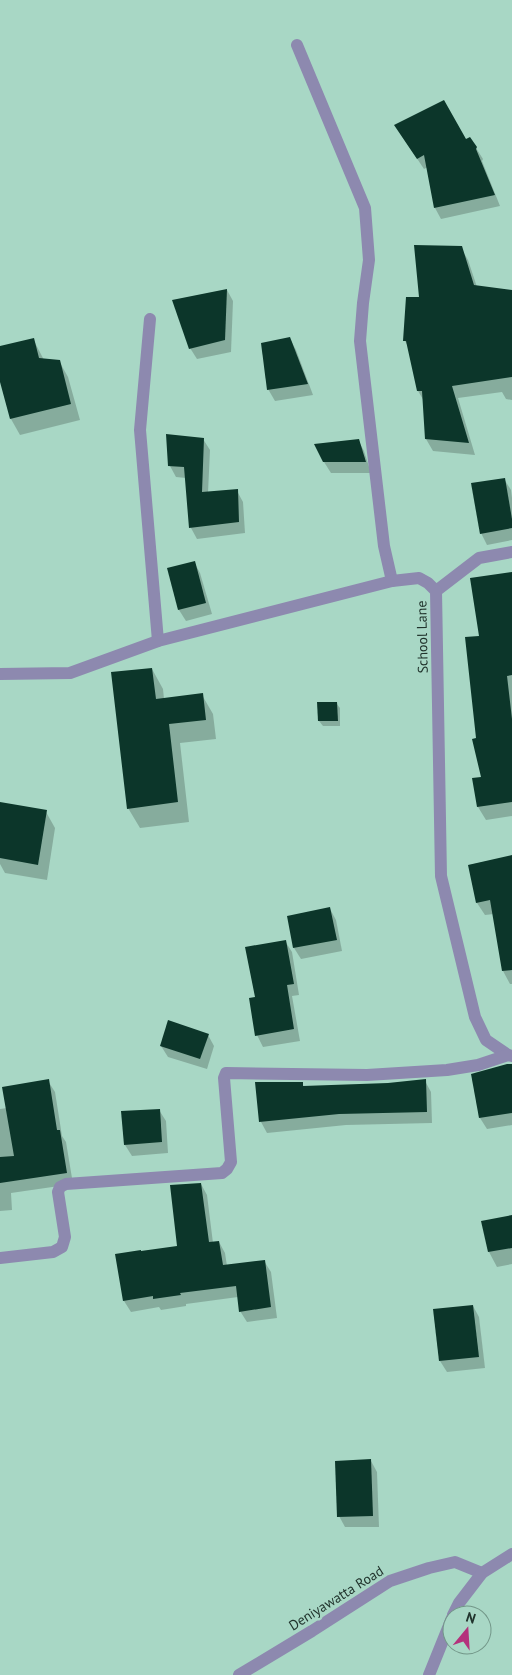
<svg xmlns="http://www.w3.org/2000/svg" width="512" height="1675" font-family="'PT Sans',sans-serif">
	<style>
		.shadow { fill: #0003 }
		.building { fill: #0c362a }
		.lines { fill: none; stroke-linecap: round; stroke-linejoin: round }
		.minor { stroke: #8d89af; stroke-width: 12 }
		.tertiary { stroke: #8d89af; stroke-width: 12 }
		.labels { text-anchor: middle; dominant-baseline: central; stroke-width: 5; stroke-linejoin: round; paint-order: stroke }
		.street-label { font-size: 14px; fill: #21342d; stroke: #a8d7c5 }
	</style>
	<rect width="100%" height="100%" fill="#a8d7c5"/>
	<g class="shadow">
		<polygon points="402,136 465,141 476,148 483,159 482,161 500,206 441,219 435,208 428,167 424,169"/>
		<polygon points="461,248 468,260 477,287 512,291 512,400 506,399 502,392 458,398 475,455 433,451 426,439 424,401 418,391 409,348 405,341 420,298"/>
		<polygon points="227,290 233,301 231,352 197,359 190,348"/>
		<polygon points="33,339 44,360 59,361 68,377 80,420 20,435 11,419 0,376 0,348"/>
		<polygon points="290,339 296,350 313,395 275,401 268,389"/>
		<polygon points="203,439 210,450 208,493 237,491 243,502 245,533 197,539 191,528 186,478 176,477 170,466"/>
		<polygon points="358,440 364,451 371,473 331,473 324,462"/>
		<polygon points="504,479 511,490 512,498 512,540 487,545 481,533"/>
		<polygon points="194,562 200,573 212,614 186,621 179,610 168,569"/>
		<polygon points="512,574 512,816 486,820 478,807 482,778 478,739 480,637"/>
		<polygon points="152,669 163,689 164,699 202,695 213,714 216,739 180,743 189,822 140,828 128,808"/>
		<polygon points="319,703 336,703 340,708 340,726 323,726 319,721"/>
		<polygon points="0,803 46,812 55,828 47,880 5,873 0,864"/>
		<polygon points="512,856 512,984 510,984 503,971 494,914 485,915 477,903 469,865"/>
		<polygon points="330,909 336,920 342,951 301,959 294,948 288,917"/>
		<polygon points="285,941 292,952 299,995 292,996 300,1041 263,1047 257,1035"/>
		<polygon points="208,1035 214,1046 207,1069 168,1057 161,1046"/>
		<polygon points="512,1065 512,1125 487,1129 480,1118 472,1075"/>
		<polygon points="48,1081 55,1092 62,1136 66,1142 73,1184 11,1193 12,1210 0,1211 0,1109 7,1108"/>
		<polygon points="425,1081 431,1092 432,1123 346,1125 267,1133 261,1122 256,1083 302,1083 304,1087 388,1084"/>
		<polygon points="159,1110 166,1121 168,1153 132,1156 125,1145"/>
		<polygon points="201,1184 207,1195 213,1243 219,1242 225,1253 227,1266 264,1261 271,1272 277,1318 247,1322 240,1311 238,1297 186,1304 186,1306 161,1310 159,1307 131,1312 124,1301 141,1253 179,1247"/>
		<polygon points="512,1216 512,1264 497,1267 489,1252 482,1222"/>
		<polygon points="473,1306 479,1317 485,1368 447,1372 440,1361"/>
		<polygon points="371,1461 377,1472 379,1527 345,1527 339,1516"/>
	</g>
	<g class="building">
		<polygon points="444,100 466,139 470,137 477,147 476,149 495,195 434,208 424,155 417,159 394,125"/>
		<polygon points="414,245 462,246 474,285 512,290 512,377 452,386 469,443 425,439 422,391 417,391 406,341 403,341 406,297 419,297"/>
		<polygon points="227,289 225,340 189,349 172,300"/>
		<polygon points="290,337 308,384 267,390 261,343"/>
		<polygon points="34,338 39,358 60,360 71,404 10,419 0,382 0,346"/>
		<polygon points="166,434 204,438 202,492 238,489 239,522 189,528 184,467 168,466"/>
		<polygon points="359,439 366,462 323,462 314,444"/>
		<polygon points="505,478 512,519 512,528 480,534 471,483"/>
		<polygon points="195,561 206,603 178,610 167,568"/>
		<polygon points="512,572 512,675 507,676 512,719 512,802 477,807 472,778 481,777 472,739 476,738 465,637 479,636 470,578"/>
		<polygon points="152,668 156,699 203,693 206,720 169,724 178,802 127,809 111,672"/>
		<polygon points="317,702 337,702 338,721 318,721"/>
		<polygon points="0,802 47,810 38,865 0,858"/>
		<polygon points="512,855 512,970 502,971 490,900 476,903 468,865"/>
		<polygon points="330,907 337,940 293,948 287,916"/>
		<polygon points="286,940 294,984 287,985 294,1029 255,1036 249,998 255,997 245,947"/>
		<polygon points="168,1020 209,1034 200,1059 160,1046"/>
		<polygon points="507,1064 512,1064 512,1113 479,1118 471,1074"/>
		<polygon points="49,1079 57,1130 60,1130 67,1173 0,1183 0,1157 14,1156 2,1087"/>
		<polygon points="426,1079 427,1112 339,1114 259,1122 255,1082 303,1082 303,1086 388,1083"/>
		<polygon points="160,1109 162,1142 124,1145 121,1111"/>
		<polygon points="201,1183 209,1242 219,1241 223,1265 265,1260 271,1307 239,1312 236,1286 180,1293 181,1295 153,1299 153,1296 123,1301 115,1254 141,1250 141,1251 177,1246 170,1185"/>
		<polygon points="512,1215 512,1248 488,1252 481,1221"/>
		<polygon points="473,1305 479,1357 439,1361 433,1309"/>
		<polygon points="371,1459 373,1516 337,1517 335,1461"/>
	</g>
	<g class="lines">
		<g class="minor">
			<polyline points="297,45 365,208 369,260 363,303 360,341 384,546 392,581"/>
			<polyline points="150,319 140,430 158,641"/>
			<polyline points="436,591 479,558 512,552"/>
			<polyline points="0,674 70,673 158,641 392,581 419,578 428,583 436,591 441,876 475,1017 486,1040 508,1055 512,1056"/>
			<polyline points="0,1258 53,1252 62,1247 65,1237 58,1192 60,1187 66,1184 222,1173 227,1169 231,1162 224,1078 226,1073 367,1075 447,1070 478,1065 508,1055"/>
			<polyline points="239,1675 312,1631 390,1581 429,1568 455,1562 482,1573"/>
		</g>
		<g class="tertiary">
			<polyline points="453,1615 459,1603 482,1573 512,1554"/>
			<polyline points="429,1675 452,1618"/>
		</g>
	</g>
	<g class="labels">
		<g class="street-label">
			<text transform="translate(422 637) rotate(-91)">School Lane</text>
			<text transform="translate(336 1598) rotate(-32)">Deniyawatta Road</text>
		</g>
	</g>
	<g transform="translate(467 1630) rotate(18)"><circle r="24" fill="#a8d7c5" stroke="#729688"/>
	<path d="M0-4L9 19L0 12L-9 19Z" fill="#b4327c"/>
	<text y="-8" font-size="14" font-weight="bold" text-anchor="middle" fill="#21342d">N</text>
	</g>
</svg>
